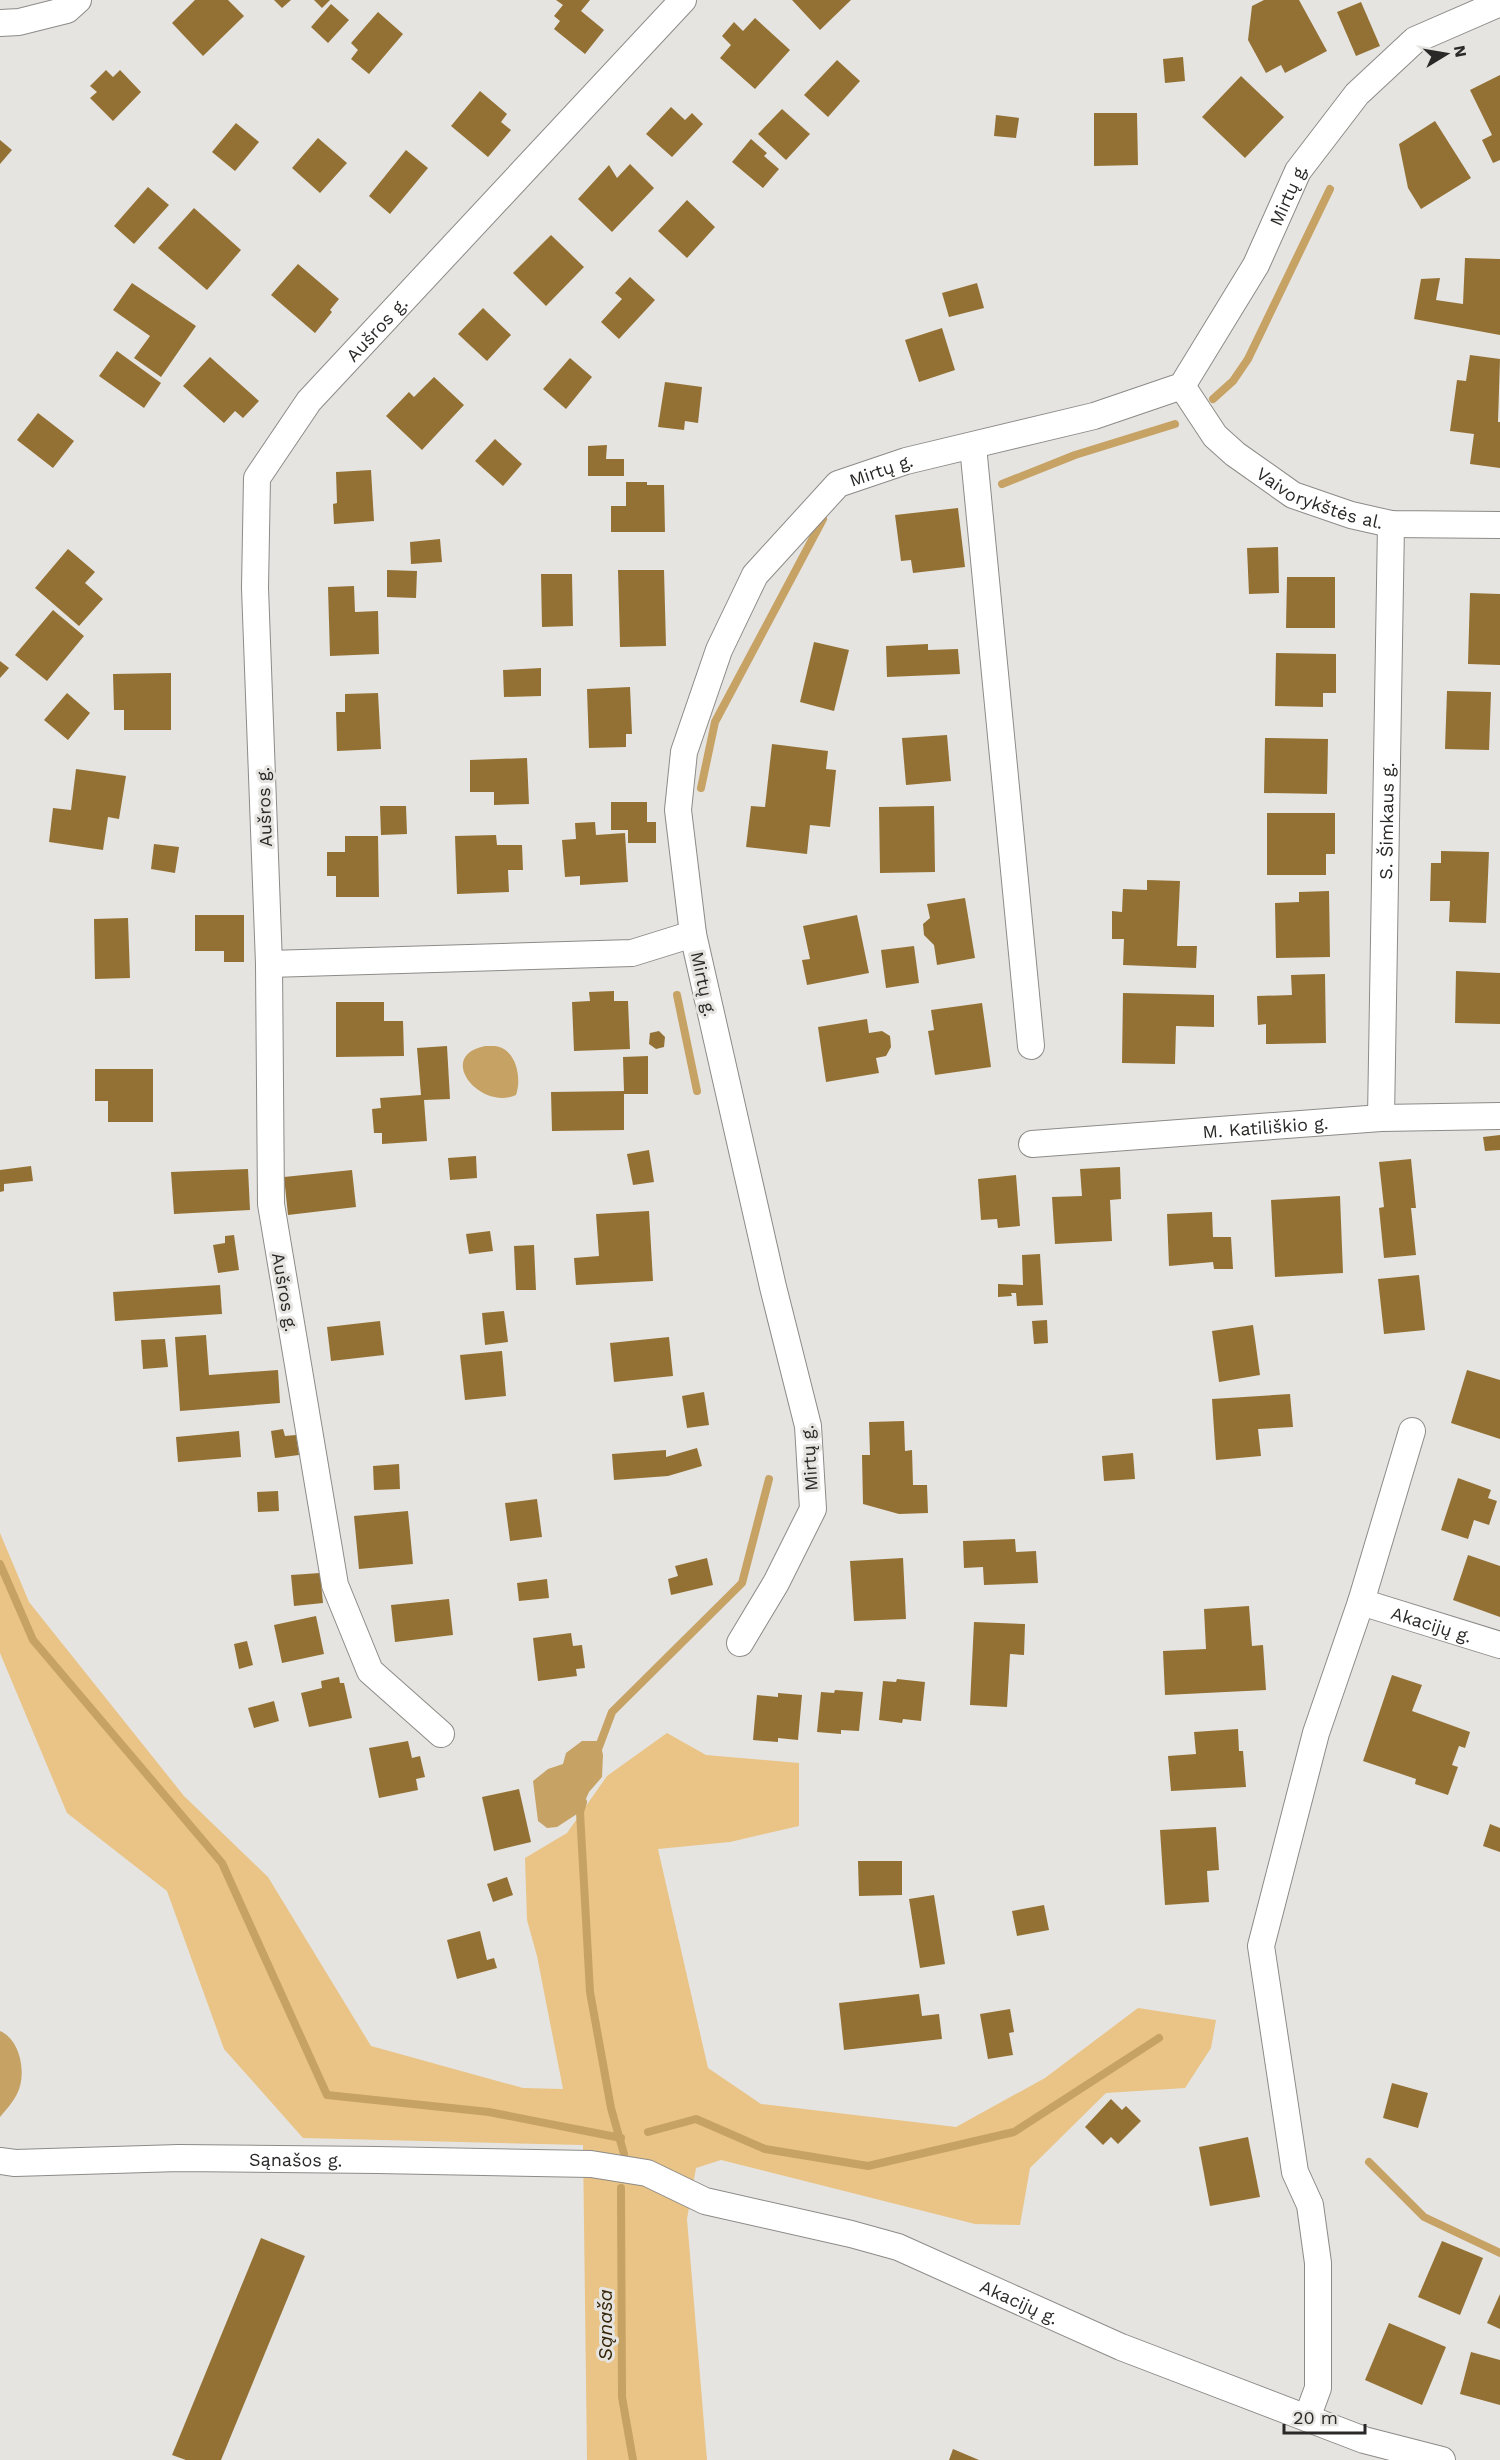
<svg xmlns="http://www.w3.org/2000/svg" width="1500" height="2460" font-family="'Work Sans',sans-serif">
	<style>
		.green { fill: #e9c486 }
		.water { fill: #c6a265 }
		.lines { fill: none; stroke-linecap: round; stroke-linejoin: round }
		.stream { stroke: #c6a265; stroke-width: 8 }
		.building { fill: #937134 }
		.minor-casing { stroke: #8d8b88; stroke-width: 28 }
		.minor { stroke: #fff; stroke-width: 26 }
		.labels { text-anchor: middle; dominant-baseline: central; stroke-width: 6; stroke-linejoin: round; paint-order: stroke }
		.street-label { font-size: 18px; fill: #2a2928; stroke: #e6e4e0 }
		.water-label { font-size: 20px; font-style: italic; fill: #35260a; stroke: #e6e4e0 }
	</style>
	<rect width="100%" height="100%" fill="#e6e4e0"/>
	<polygon class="green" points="0,1533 29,1602 184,1796 268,1877 371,2046 523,2088 563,2089 537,1956 527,1920 525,1858 567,1833 607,1776 667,1733 706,1755 799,1763 799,1826 730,1842 658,1849 708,2068 761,2104 956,2127 1045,2078 1138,2008 1216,2020 1211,2048 1185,2088 1106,2093 1030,2168 1020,2225 975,2224 721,2160 696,2168 687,2219 707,2460 587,2460 583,2145 303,2138 224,2049 167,1891 67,1813 0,1653"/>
	<g class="water">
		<path d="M485,1046C491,1046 498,1045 504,1049C518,1058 521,1081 516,1095C480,1111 435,1056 485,1046Z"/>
		<polygon points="582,1741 600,1741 603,1755 602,1777 589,1792 580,1812 557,1827 547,1828 538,1821 533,1781 548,1769 563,1764 566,1753"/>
		<path d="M0,2031C21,2040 27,2075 17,2094C13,2102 6,2110 0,2117Z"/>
	</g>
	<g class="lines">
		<g class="stream">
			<polyline points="1213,399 1233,381 1248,359 1330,189"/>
			<polyline points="1002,484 1075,455 1175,424"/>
			<polyline points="701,788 715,722 823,519"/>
			<polyline points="677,995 697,1091"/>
			<polyline points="0,1564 33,1640 222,1863 327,2095 489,2112 621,2138"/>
			<polyline points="597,1752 612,1712 742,1583 769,1479"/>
			<polyline points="583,1802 580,1812 590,1992 611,2108 624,2154"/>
			<polyline points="648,2132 696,2119 765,2149 868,2166 1014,2132 1159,2038"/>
			<polyline points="1369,2162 1424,2217 1500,2253"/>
			<polyline points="621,2188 622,2397 633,2460"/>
		</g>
	</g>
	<g class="building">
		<polygon points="195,0 228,0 244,16 203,56 172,23"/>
		<polygon points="274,0 291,0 282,8"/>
		<polygon points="314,0 330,0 322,8"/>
		<polygon points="556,0 590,0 581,11 604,30 585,54 554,29 560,21 554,16 563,5"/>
		<polygon points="792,0 851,0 820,30"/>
		<polygon points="1264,0 1299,0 1327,51 1285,73 1281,65 1266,73 1248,40 1252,6"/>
		<polygon points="1361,2 1380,46 1356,56 1337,12"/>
		<polygon points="331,4 349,20 328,43 311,27"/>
		<polygon points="378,12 403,34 369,74 351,59 358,50 351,43"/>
		<polygon points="755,18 790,50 755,89 720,58 731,45 722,36 734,22 743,31"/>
		<polygon points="1183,57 1185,81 1165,83 1163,59"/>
		<polygon points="837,60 860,81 828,117 804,95"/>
		<polygon points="106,70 113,77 120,70 141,92 113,121 90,98 97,92 90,86"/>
		<polygon points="1500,75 1500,160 1493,163 1482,140 1492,135 1470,90"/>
		<polygon points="1241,76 1284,117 1245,158 1202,117"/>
		<polygon points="480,91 507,114 501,122 511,130 488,157 451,126"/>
		<polygon points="671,107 685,120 692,113 703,124 672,157 646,134"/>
		<polygon points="782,109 810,134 786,160 758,134"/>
		<polygon points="1094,113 1137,113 1138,165 1094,166"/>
		<polygon points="996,115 1019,118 1016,138 994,136"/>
		<polygon points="1435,121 1471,178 1421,209 1408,188 1399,144"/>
		<polygon points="236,123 259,142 235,171 212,152"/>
		<polygon points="318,138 347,163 320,193 292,168"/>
		<polygon points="751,139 767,153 764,156 779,169 763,188 732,162"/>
		<polygon points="0,140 12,150 0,164"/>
		<polygon points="406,150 428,168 390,214 369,196"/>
		<polygon points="630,164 654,188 612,232 578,199 609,165 617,178"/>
		<polygon points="148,187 169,205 134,244 114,226"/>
		<polygon points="687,200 715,227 687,258 658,231"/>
		<polygon points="194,208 241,250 207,290 158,248"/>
		<polygon points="551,235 584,267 546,306 513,273"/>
		<polygon points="1465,258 1500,259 1500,335 1414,319 1421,279 1440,278 1436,300 1463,304"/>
		<polygon points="298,264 339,299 330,310 332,312 315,333 271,295"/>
		<polygon points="630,277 655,300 619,339 601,322 622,299 615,293"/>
		<polygon points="132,283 196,326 161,377 134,358 150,336 113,310"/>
		<polygon points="977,283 984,308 949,317 942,293"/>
		<polygon points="483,308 511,335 487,361 458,334"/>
		<polygon points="942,328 955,370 919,382 905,340"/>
		<polygon points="117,351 161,383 144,408 99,376"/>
		<polygon points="1470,355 1500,359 1498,422 1500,422 1500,468 1470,464 1474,434 1450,431 1457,380 1466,381"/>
		<polygon points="210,357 259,401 243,418 235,411 224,423 183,386"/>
		<polygon points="570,358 592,377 566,409 543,389"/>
		<polygon points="434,377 464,405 422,450 386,416 409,392 414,397"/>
		<polygon points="665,382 702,387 698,423 685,421 684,430 658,427"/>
		<polygon points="38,413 74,441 53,468 17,440"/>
		<polygon points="495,439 522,464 503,486 475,461"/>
		<polygon points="607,445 606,459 624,459 624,476 588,476 588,446"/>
		<polygon points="371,470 374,521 334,524 333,504 337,503 336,472"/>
		<polygon points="626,482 647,482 647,485 664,485 665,532 611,532 611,506 626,506"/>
		<polygon points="958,508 965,567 913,573 911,560 901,561 895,515"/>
		<polygon points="440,539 442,562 411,564 410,542"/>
		<polygon points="1278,547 1279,593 1249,594 1247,548"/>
		<polygon points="68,549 95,572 85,583 103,599 79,626 35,588"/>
		<polygon points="387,570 417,571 416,598 387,597"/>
		<polygon points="618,570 664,570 666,646 620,647"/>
		<polygon points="541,574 572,574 573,626 542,627"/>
		<polygon points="1287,577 1335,577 1335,628 1286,628"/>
		<polygon points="354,586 355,612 378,611 379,654 330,656 328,587"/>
		<polygon points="1470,593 1500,594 1500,665 1468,664"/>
		<polygon points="53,610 84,636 47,681 15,655"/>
		<polygon points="814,642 849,650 834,711 800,702"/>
		<polygon points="928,644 928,650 958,649 960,674 887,677 886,646"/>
		<polygon points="1276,653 1336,654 1336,693 1323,693 1323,707 1275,706"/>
		<polygon points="0,661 9,668 0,678"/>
		<polygon points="541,668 541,696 504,697 503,670"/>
		<polygon points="171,673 171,730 124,730 124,710 114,710 113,674"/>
		<polygon points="630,687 632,734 626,734 626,747 589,748 587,689"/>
		<polygon points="1447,691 1491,692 1489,750 1445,749"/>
		<polygon points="67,693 90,713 68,740 44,720"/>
		<polygon points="378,693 381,749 337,751 336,712 345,712 345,694"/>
		<polygon points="947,735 951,781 906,785 902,738"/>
		<polygon points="1265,738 1328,739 1327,794 1264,793"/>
		<polygon points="772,744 828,751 826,769 836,770 830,827 810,825 807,854 746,847 751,806 765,807"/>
		<polygon points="527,758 529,804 494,805 494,792 470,792 470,760"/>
		<polygon points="76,769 126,776 119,819 108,817 103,850 49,842 53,808 71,810"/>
		<polygon points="611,802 647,802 647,822 656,822 656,843 628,843 628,830 611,830"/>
		<polygon points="380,806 406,806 407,834 381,835"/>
		<polygon points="934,806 935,872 880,873 879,807"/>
		<polygon points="1267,813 1335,813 1335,854 1326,854 1326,875 1267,875"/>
		<polygon points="595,822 596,835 625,833 628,882 580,885 580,876 565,877 562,840 576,839 575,823"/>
		<polygon points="496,835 497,845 522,845 523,870 508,870 509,892 457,894 455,836"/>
		<polygon points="345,836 378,836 379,897 336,897 336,876 327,876 327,852 345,852"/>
		<polygon points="154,844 179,847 175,873 151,869"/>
		<polygon points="1441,851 1489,852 1486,923 1449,922 1450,901 1430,901 1431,863 1441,863"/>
		<polygon points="1147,880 1180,881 1177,946 1197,946 1196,968 1123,965 1124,939 1112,939 1112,911 1122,912 1123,889 1147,890"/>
		<polygon points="1329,891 1330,957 1276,958 1275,903 1299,902 1299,892"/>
		<polygon points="965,898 975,958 937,965 934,945 924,935 923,924 930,918 927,904"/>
		<polygon points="195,915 244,915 244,962 224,962 224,951 195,951"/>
		<polygon points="857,915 869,973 807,985 802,960 810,959 803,926"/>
		<polygon points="128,918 130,978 95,979 94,919"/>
		<polygon points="914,946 919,983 886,988 881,950"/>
		<polygon points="1456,971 1500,973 1500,1024 1455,1023"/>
		<polygon points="1325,974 1326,1043 1266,1044 1266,1024 1258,1025 1257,996 1292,995 1291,975"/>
		<polygon points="614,991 614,1001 628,1001 630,1049 574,1051 572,1002 590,1001 589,992"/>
		<polygon points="1123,993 1214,995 1214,1027 1176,1026 1175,1064 1122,1063"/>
		<polygon points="336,1002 384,1002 384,1021 403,1021 404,1056 336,1057"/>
		<polygon points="982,1003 991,1067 935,1075 928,1031 934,1030 931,1010"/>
		<polygon points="867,1019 869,1033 882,1031 890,1036 891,1047 886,1056 876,1058 879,1073 826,1082 818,1027"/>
		<polygon points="659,1031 665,1037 664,1047 656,1049 649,1044 650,1033"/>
		<polygon points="447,1046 450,1099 424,1100 427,1141 382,1144 382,1133 374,1133 372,1109 381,1108 380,1098 421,1095 417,1048"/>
		<polygon points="648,1056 648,1094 624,1094 624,1130 552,1131 551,1092 624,1091 623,1057"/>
		<polygon points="95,1069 153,1069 153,1122 108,1122 108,1101 95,1101"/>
		<polygon points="1500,1135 1500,1150 1485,1151 1483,1137"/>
		<polygon points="649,1150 654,1182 633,1185 627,1154"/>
		<polygon points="476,1156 477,1178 450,1180 448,1158"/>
		<polygon points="1411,1159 1416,1208 1411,1208 1416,1255 1384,1258 1379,1208 1384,1207 1379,1162"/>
		<polygon points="31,1166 33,1181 4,1184 4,1191 0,1192 0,1170"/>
		<polygon points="1120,1167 1121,1199 1110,1200 1112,1241 1055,1244 1052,1197 1082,1196 1080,1169"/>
		<polygon points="248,1169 250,1210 174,1214 171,1172"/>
		<polygon points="352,1170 356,1207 288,1215 284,1177"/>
		<polygon points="1016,1175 1020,1226 998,1228 997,1219 981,1220 978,1179"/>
		<polygon points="1340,1196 1343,1273 1275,1277 1271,1200"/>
		<polygon points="649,1211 653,1281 576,1285 574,1258 599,1256 596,1214"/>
		<polygon points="1212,1212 1213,1237 1231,1237 1233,1269 1214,1269 1213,1262 1169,1266 1167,1214"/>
		<polygon points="490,1231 493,1251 469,1254 466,1234"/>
		<polygon points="234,1235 239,1270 218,1273 213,1245 225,1243 225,1236"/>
		<polygon points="534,1245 536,1290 516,1290 514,1246"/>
		<polygon points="1040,1254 1043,1305 1017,1306 1016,1293 1011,1293 1012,1296 998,1297 998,1284 1023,1285 1022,1255"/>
		<polygon points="1419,1275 1425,1330 1384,1334 1378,1279"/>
		<polygon points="220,1285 222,1314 115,1321 113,1292"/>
		<polygon points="504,1311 508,1342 485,1345 482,1313"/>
		<polygon points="1047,1320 1048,1343 1034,1344 1032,1321"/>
		<polygon points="380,1321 384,1355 331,1361 327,1327"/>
		<polygon points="1253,1325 1260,1375 1219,1382 1212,1331"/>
		<polygon points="206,1335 209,1375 278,1370 280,1403 180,1411 175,1337"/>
		<polygon points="669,1337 673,1376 614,1382 610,1343"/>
		<polygon points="165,1339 168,1367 143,1369 141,1340"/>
		<polygon points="502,1351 506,1396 465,1400 460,1355"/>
		<polygon points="1467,1370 1500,1380 1500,1439 1451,1423"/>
		<polygon points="704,1392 709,1425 687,1428 682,1396"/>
		<polygon points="1290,1394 1293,1427 1258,1429 1261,1456 1216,1460 1212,1399"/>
		<polygon points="904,1421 905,1451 912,1450 913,1485 927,1485 928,1513 899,1514 863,1504 862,1455 870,1455 869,1422"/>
		<polygon points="283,1429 285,1436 296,1435 299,1455 275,1458 271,1431"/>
		<polygon points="239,1431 241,1457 178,1462 176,1437"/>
		<polygon points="697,1448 702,1466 668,1476 614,1480 612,1454 666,1450 666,1457"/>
		<polygon points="1133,1453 1135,1479 1104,1481 1102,1456"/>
		<polygon points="399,1464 400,1489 374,1490 373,1466"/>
		<polygon points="1458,1478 1491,1490 1488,1498 1497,1501 1489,1525 1474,1520 1468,1539 1441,1530"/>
		<polygon points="278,1491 279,1511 258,1512 257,1492"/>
		<polygon points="537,1499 542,1537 510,1541 505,1503"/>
		<polygon points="408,1511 413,1564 359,1569 354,1516"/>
		<polygon points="1015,1539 1016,1552 1036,1551 1038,1583 984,1585 983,1567 964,1568 963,1541"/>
		<polygon points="1468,1555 1500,1566 1500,1617 1453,1600"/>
		<polygon points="707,1558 713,1585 671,1595 668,1579 678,1576 675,1566"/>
		<polygon points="903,1558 906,1619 854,1621 850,1561"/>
		<polygon points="320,1573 323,1603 294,1606 291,1575"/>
		<polygon points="547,1579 549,1598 519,1601 517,1583"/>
		<polygon points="449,1599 453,1635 395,1642 391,1605"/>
		<polygon points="1249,1606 1252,1646 1263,1645 1266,1690 1165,1695 1163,1651 1206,1649 1204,1609"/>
		<polygon points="316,1616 324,1654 282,1663 274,1625"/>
		<polygon points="974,1622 1025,1624 1024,1655 1010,1654 1007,1707 970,1705"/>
		<polygon points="571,1633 573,1646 582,1645 585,1668 576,1669 577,1676 538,1681 533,1638"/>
		<polygon points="247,1641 253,1665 239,1669 234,1644"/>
		<polygon points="1392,1675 1422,1685 1412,1711 1470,1732 1465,1748 1459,1746 1452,1765 1458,1767 1448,1795 1415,1784 1416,1779 1363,1761"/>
		<polygon points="339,1677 340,1683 344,1683 352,1718 309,1727 301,1693 322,1688 321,1681"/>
		<polygon points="897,1679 925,1682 921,1721 903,1719 902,1723 879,1720 883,1681 896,1682"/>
		<polygon points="835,1690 863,1692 859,1731 841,1730 841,1734 817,1732 821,1692 834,1693"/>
		<polygon points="778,1693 802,1695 798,1740 778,1738 778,1742 753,1740 757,1695 778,1697"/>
		<polygon points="274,1701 279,1721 254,1728 248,1708"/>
		<polygon points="1238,1729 1239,1751 1243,1751 1246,1787 1171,1791 1168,1756 1196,1754 1194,1732"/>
		<polygon points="408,1741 412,1758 420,1756 425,1777 416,1779 418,1790 379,1798 369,1748"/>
		<polygon points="519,1789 531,1842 494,1851 482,1797"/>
		<polygon points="1490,1824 1500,1828 1500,1852 1483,1846"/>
		<polygon points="1216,1827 1219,1870 1207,1871 1209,1902 1165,1905 1160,1830"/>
		<polygon points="858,1861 902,1861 902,1895 859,1896"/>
		<polygon points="507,1877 513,1895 493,1902 487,1884"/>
		<polygon points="934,1895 945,1964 920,1968 909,1899"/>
		<polygon points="1044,1905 1049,1930 1017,1936 1012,1911"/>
		<polygon points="480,1931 487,1960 494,1958 497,1968 457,1979 447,1940"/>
		<polygon points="919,1994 922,2016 939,2014 942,2039 844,2050 839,2003"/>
		<polygon points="1010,2009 1014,2032 1009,2033 1013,2055 988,2059 980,2014"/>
		<polygon points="1392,2083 1428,2093 1418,2128 1383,2118"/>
		<polygon points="1111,2099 1122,2110 1126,2106 1141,2121 1118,2144 1111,2137 1103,2145 1085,2127"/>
		<polygon points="1248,2137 1260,2197 1210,2206 1199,2147"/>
		<polygon points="261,2238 305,2256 221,2460 186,2460 172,2455"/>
		<polygon points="1442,2241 1483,2258 1460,2315 1418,2297"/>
		<polygon points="1500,2294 1500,2329 1487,2323"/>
		<polygon points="1389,2323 1446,2347 1422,2405 1365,2380"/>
		<polygon points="1471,2352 1500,2360 1500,2405 1460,2394"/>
		<polygon points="953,2449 979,2460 949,2460"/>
	</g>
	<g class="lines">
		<g class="minor-casing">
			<g id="minor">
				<polyline points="0,23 19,22 67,10 78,0"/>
				<path id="s1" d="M1182,386L1215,436L1235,454L1293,495L1351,515L1391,524L1500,525"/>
				<polyline points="973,446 1031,1046"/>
				<polyline points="269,964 632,953 693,934"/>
				<path id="s2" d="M1381,1118L1391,524"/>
				<path id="s3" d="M1032,1144L1381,1118L1500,1116"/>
				<path id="s4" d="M1361,1602L1500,1645"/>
				<path id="s5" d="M740,1643L776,1583L813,1509L808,1426L773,1287L693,934L678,810L684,752L719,650L755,575L838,484L906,461L1094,416L1182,386L1256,265L1298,171L1357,94L1415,40L1500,3"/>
				<path id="s6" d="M441,1734L370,1671L335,1585L271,1204L269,964L255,588L257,478L309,401L683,0"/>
				<path id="s7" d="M0,2161L15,2163L179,2158L377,2160L591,2164L647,2173L705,2201L851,2234L898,2247L1121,2347L1364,2440L1442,2460"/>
				<polyline points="1307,2418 1318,2388 1318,2263 1310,2205 1295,2172 1261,1946 1316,1733 1361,1602 1412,1431"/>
			</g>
		</g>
		<use href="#minor" class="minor"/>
	</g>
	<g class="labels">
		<g class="street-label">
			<text stroke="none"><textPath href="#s5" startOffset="1816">Mirtų g.</textPath></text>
			<text stroke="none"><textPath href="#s6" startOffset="1492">Aušros g.</textPath></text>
			<text stroke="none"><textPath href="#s5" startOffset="1284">Mirtų g.</textPath></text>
			<text stroke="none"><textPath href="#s1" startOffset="184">Vaivorykštės al.</textPath></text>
			<text transform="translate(264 807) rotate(-92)">Aušros g.</text>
			<text stroke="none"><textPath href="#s2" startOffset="297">S. Šimkaus g.</textPath></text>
			<text transform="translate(704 984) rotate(78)">Mirtų g.</text>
			<text stroke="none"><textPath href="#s3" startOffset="234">M. Katiliškio g.</textPath></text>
			<text transform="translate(285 1292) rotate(80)">Aušros g.</text>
			<text transform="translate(809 1458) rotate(-94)">Mirtų g.</text>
			<text stroke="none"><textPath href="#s4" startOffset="74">Akacijų g.</textPath></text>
			<text stroke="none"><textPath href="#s7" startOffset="296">Sąnašos g.</textPath></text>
			<text stroke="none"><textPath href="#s7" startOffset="1044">Akacijų g.</textPath></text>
		</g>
		<g class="water-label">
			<text transform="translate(605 2325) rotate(-90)">Sąnaša</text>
		</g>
	</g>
	<g transform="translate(1446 54) rotate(79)" stroke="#e6e4e0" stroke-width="4.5" paint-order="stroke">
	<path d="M0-4.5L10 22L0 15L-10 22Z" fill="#2a2928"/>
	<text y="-9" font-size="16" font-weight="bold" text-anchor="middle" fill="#2a2928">N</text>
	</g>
	<path d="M1284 2424v9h81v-9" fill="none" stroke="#2a2928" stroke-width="3"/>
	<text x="1293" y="2424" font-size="18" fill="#2a2928" stroke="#e6e4e0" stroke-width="4.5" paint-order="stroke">20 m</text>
</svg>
